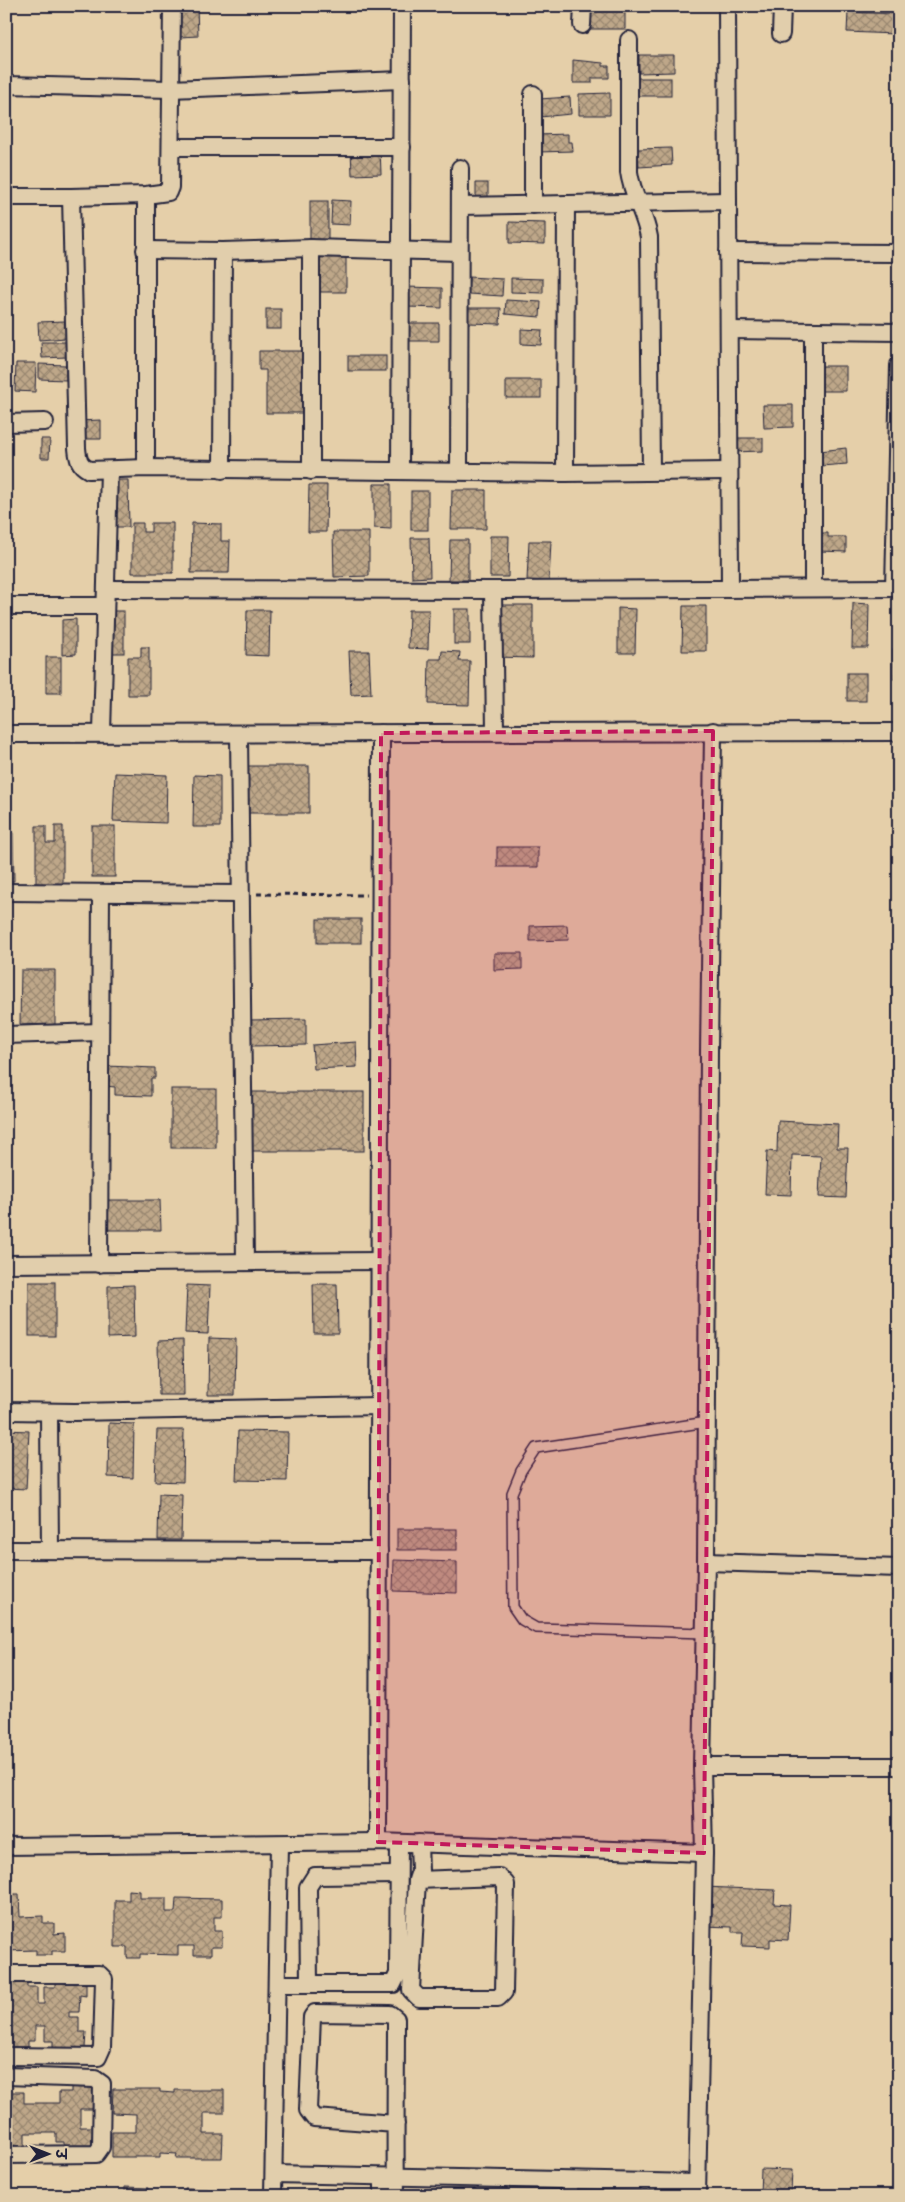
<svg xmlns="http://www.w3.org/2000/svg" width="905" height="2202" font-family="Itim,'Playpen Sans Deva',sans-serif">
	<style>
		.building { fill: url(#building-cross-hatch); stroke: #22223b }
		.lines { fill: none; stroke-linecap: round; stroke-linejoin: round }
		.service-casing { stroke: #22223b; stroke-width: 12 }
		.minor-casing { stroke: #22223b; stroke-width: 20 }
		.path { stroke: #22223b; stroke-width: 3; stroke-dasharray: 5 4; stroke-linecap: butt }
		.service { stroke: #e1ceac; stroke-width: 9 }
		.minor { stroke: #e1ceac; stroke-width: 16 }
		.marked { fill: #c2185b; fill-opacity: 0.2; stroke: #c2185b; stroke-width: 4; stroke-dasharray: 10 6; stroke-linejoin: round }
	</style>
	<defs>
		<pattern id="building-cross-hatch" width="8" height="8" patternUnits="userSpaceOnUse" patternTransform="scale(1.25)"><rect width="8" height="8" fill="#bea789"/><path d="M0 0l8 8M0 8l8-8" fill="none" stroke="#9a8871"/></pattern>
	</defs>
	<rect width="100%" height="100%" fill="#e5cfa9"/>
	<filter id="ink" filterUnits="userSpaceOnUse"><feTurbulence type="fractalNoise" baseFrequency=".02" numOctaves="2"/><feDisplacementMap in="SourceGraphic" scale="10" xChannelSelector="R" yChannelSelector="G"/><feConvolveMatrix kernelMatrix="1 2 1 2 8 2 1 2 1" color-interpolation-filters="sRGB"/></filter>
	<g filter="url(#ink)">
		<g class="building">
			<polygon points="180,6 197,6 198,36 180,37"/>
			<rect x="585" y="6" width="40" height="23"/>
			<polygon points="848,12 895,14 894,34 847,32"/>
			<polygon points="639,55 674,55 674,72 639,73"/>
			<polygon points="573,60 603,63 603,66 609,66 609,78 592,78 592,83 573,83"/>
			<rect x="637" y="78" width="34" height="18"/>
			<polygon points="610,93 610,115 579,115 579,94"/>
			<polygon points="570,97 571,114 540,117 539,99"/>
			<polygon points="568,134 568,142 572,142 573,151 538,152 537,135"/>
			<polygon points="380,148 381,174 352,175 351,149"/>
			<polygon points="671,148 672,165 639,167 638,149"/>
			<rect x="476" y="183" width="12" height="19"/>
			<polygon points="332,200 351,201 350,225 331,224"/>
			<rect x="310" y="201" width="18" height="41"/>
			<polygon points="509,222 545,223 545,244 509,243"/>
			<polygon points="315,254 346,255 346,292 315,292"/>
			<polygon points="469,277 503,279 502,296 468,294"/>
			<polygon points="511,278 543,279 543,293 511,292"/>
			<polygon points="406,287 442,288 442,308 406,307"/>
			<polygon points="506,300 541,302 540,317 505,314"/>
			<polygon points="468,308 501,308 500,324 468,323"/>
			<rect x="266" y="309" width="15" height="20"/>
			<polygon points="65,321 66,338 39,340 38,322"/>
			<polygon points="404,323 439,323 439,341 403,341"/>
			<polygon points="521,329 542,330 541,345 521,344"/>
			<polygon points="41,342 67,342 67,357 42,358"/>
			<polygon points="259,351 308,351 309,413 266,413 266,370 259,370"/>
			<rect x="348" y="356" width="38" height="15"/>
			<polygon points="16,363 36,363 35,392 15,391"/>
			<polygon points="39,364 66,365 66,380 39,379"/>
			<polygon points="820,366 846,366 846,391 819,391"/>
			<rect x="506" y="380" width="35" height="18"/>
			<polygon points="763,405 793,405 793,427 764,428"/>
			<polygon points="101,420 101,439 78,439 77,421"/>
			<polygon points="732,438 763,438 763,451 732,452"/>
			<polygon points="41,439 50,439 49,458 41,458"/>
			<polygon points="846,448 847,464 821,466 820,451"/>
			<polygon points="110,480 128,480 129,527 111,527"/>
			<polygon points="374,484 391,484 391,529 374,528"/>
			<polygon points="309,485 327,485 326,532 308,532"/>
			<polygon points="452,490 486,490 486,529 451,529"/>
			<rect x="411" y="491" width="17" height="39"/>
			<polygon points="132,523 143,523 143,532 151,532 151,523 173,523 173,573 132,573"/>
			<polygon points="192,523 221,524 221,541 230,541 229,573 191,573"/>
			<polygon points="333,532 369,532 369,576 334,577"/>
			<polygon points="820,533 828,533 828,537 846,537 846,552 820,551"/>
			<polygon points="490,536 509,536 508,577 490,577"/>
			<polygon points="411,538 429,538 430,577 412,578"/>
			<polygon points="450,540 468,540 468,580 449,580"/>
			<polygon points="529,541 551,541 549,581 527,580"/>
			<polygon points="853,603 869,604 868,648 852,648"/>
			<polygon points="494,605 533,605 533,658 494,657"/>
			<polygon points="683,606 706,606 706,651 682,651"/>
			<polygon points="618,608 636,609 635,653 618,653"/>
			<rect x="454" y="609" width="16" height="35"/>
			<polygon points="247,610 270,610 269,656 246,655"/>
			<polygon points="409,610 429,610 428,649 408,648"/>
			<rect x="106" y="611" width="18" height="42"/>
			<polygon points="76,619 76,654 62,655 62,620"/>
			<polygon points="141,647 149,647 149,695 128,695 128,657 141,657"/>
			<rect x="893" y="649" width="6" height="30"/>
			<polygon points="349,651 369,651 371,694 351,695"/>
			<polygon points="442,651 460,652 459,661 470,661 469,705 428,704 429,659 441,659"/>
			<rect x="46" y="657" width="15" height="36"/>
			<rect x="847" y="673" width="19" height="28"/>
			<rect x="248" y="766" width="61" height="47"/>
			<polygon points="115,773 167,775 166,823 113,821"/>
			<polygon points="194,775 220,776 220,827 193,827"/>
			<polygon points="36,826 46,826 46,843 55,843 55,826 63,826 63,887 36,887"/>
			<rect x="92" y="826" width="23" height="51"/>
			<polygon points="6,833 13,833 14,881 6,881"/>
			<rect x="497" y="847" width="41" height="20"/>
			<rect x="317" y="919" width="44" height="24"/>
			<polygon points="567,925 568,940 530,941 530,926"/>
			<polygon points="494,953 522,953 522,969 494,970"/>
			<polygon points="21,970 55,970 55,1025 20,1024"/>
			<polygon points="306,1019 306,1045 251,1046 250,1020"/>
			<polygon points="356,1042 357,1067 314,1069 312,1045"/>
			<polygon points="106,1066 155,1068 155,1078 151,1078 151,1096 115,1095 115,1087 105,1086"/>
			<rect x="171" y="1089" width="45" height="59"/>
			<rect x="247" y="1092" width="117" height="59"/>
			<polygon points="778,1121 838,1124 837,1148 848,1148 846,1198 819,1197 821,1156 792,1155 791,1195 765,1194 767,1151 777,1152"/>
			<polygon points="108,1200 160,1200 161,1230 108,1230"/>
			<rect x="29" y="1282" width="26" height="54"/>
			<polygon points="313,1284 337,1284 338,1333 314,1333"/>
			<polygon points="134,1285 135,1337 108,1338 108,1286"/>
			<polygon points="187,1285 210,1286 208,1334 185,1333"/>
			<polygon points="209,1338 236,1339 235,1395 208,1395"/>
			<polygon points="183,1340 184,1395 159,1395 158,1341"/>
			<polygon points="109,1423 134,1424 133,1478 108,1477"/>
			<polygon points="6,1430 29,1431 26,1489 6,1488"/>
			<polygon points="157,1430 184,1430 183,1482 155,1481"/>
			<polygon points="238,1431 288,1432 287,1481 236,1480"/>
			<polygon points="159,1494 182,1495 181,1540 158,1540"/>
			<rect x="397" y="1529" width="60" height="21"/>
			<polygon points="394,1560 457,1562 457,1593 393,1591"/>
			<polygon points="704,1887 775,1890 774,1904 790,1905 788,1940 770,1939 770,1947 742,1946 743,1932 732,1932 732,1927 702,1926"/>
			<polygon points="129,1890 140,1891 140,1898 166,1898 166,1912 175,1912 176,1898 222,1899 222,1917 214,1917 214,1931 222,1931 222,1947 211,1947 211,1955 194,1955 194,1946 178,1946 178,1955 140,1954 140,1958 127,1958 127,1947 115,1947 115,1900 129,1900"/>
			<polygon points="6,1894 19,1894 20,1917 43,1916 43,1923 54,1923 54,1934 65,1933 65,1951 52,1951 52,1955 36,1955 36,1950 6,1951"/>
			<polygon points="6,1980 27,1980 27,1987 37,1987 37,2004 44,2004 44,1987 55,1987 55,1981 86,1981 86,1996 80,1995 79,2012 69,2012 69,2017 79,2017 79,2032 86,2032 85,2048 53,2048 53,2041 45,2041 45,2026 35,2026 35,2041 28,2041 28,2047 6,2047"/>
			<polygon points="6,2079 10,2079 10,2092 24,2092 24,2103 59,2103 59,2092 71,2092 71,2083 93,2083 93,2109 80,2109 80,2127 93,2127 91,2149 64,2150 64,2142 56,2142 56,2133 25,2133 25,2146 6,2146"/>
			<polygon points="113,2089 160,2089 160,2092 175,2093 175,2090 224,2090 224,2113 204,2113 204,2134 223,2134 222,2158 176,2158 177,2154 160,2153 160,2157 112,2157 112,2132 136,2132 136,2114 112,2113"/>
			<polygon points="761,2169 792,2170 791,2192 781,2192 781,2196 760,2194"/>
			<polygon points="125,2187 148,2188 148,2196 125,2196"/>
			<polygon points="185,2188 208,2189 207,2196 185,2196"/>
		</g>
		<g class="lines">
			<g class="service-casing">
				<polyline id="service" points="705,1633 536,1628 522,1620 513,1607 512,1493 521,1471 536,1448 707,1422"/>
			</g>
			<g class="minor-casing">
				<g id="minor">
					<polyline points="727,6 730,589"/>
					<polyline points="582,25 583,6"/>
					<polyline points="781,34 782,6"/>
					<path d="M629,40V172C632,195 645,214 649,237L651,470"/>
					<polyline points="6,85 170,89 402,80"/>
					<polyline points="533,94 533,205"/>
					<polyline points="171,147 402,147"/>
					<polyline points="6,197 71,197 146,195 168,192 170,187 172,6"/>
					<path d="M71,197L77,448C78,459 79,465 89,470L146,468L565,473L728,471"/>
					<polyline points="460,206 728,201"/>
					<polyline points="311,248 311,471"/>
					<polyline points="145,250 223,251 311,248 459,252"/>
					<polyline points="728,252 899,253"/>
					<polyline points="729,330 899,332"/>
					<polyline points="813,331 813,587"/>
					<polyline points="6,423 45,422"/>
					<polyline points="146,468 146,195"/>
					<polyline points="222,470 223,251"/>
					<polyline points="459,470 460,168"/>
					<polyline points="400,471 402,6"/>
					<polyline points="565,473 566,204"/>
					<polyline points="894,588 899,365"/>
					<polyline points="106,589 493,590 899,588"/>
					<polyline points="493,590 495,731"/>
					<polyline points="6,606 105,606"/>
					<polyline points="102,733 109,470"/>
					<polyline points="6,734 899,732"/>
					<polyline points="239,734 245,1262"/>
					<polyline points="6,892 240,894"/>
					<polyline points="6,1035 100,1032"/>
					<polyline points="6,1264 379,1261"/>
					<polyline points="99,1264 101,893"/>
					<polyline points="6,1411 75,1412 379,1406"/>
					<polyline points="49,1412 50,1550"/>
					<polyline points="6,1550 379,1551"/>
					<polyline points="706,1562 899,1568"/>
					<polyline points="702,1766 899,1766"/>
					<polyline points="378,1842 381,733"/>
					<polyline points="6,1846 378,1842 704,1853"/>
					<polyline points="417,1880 499,1877 506,1884 504,1992 498,1998 419,1998 411,1990 417,1880 420,1871 419,1843"/>
					<polyline points="6,1974 99,1974 104,1979 102,2048 98,2057 6,2056"/>
					<polyline points="277,1984 393,1984 398,1974 399,1843"/>
					<polyline points="309,1984 308,1887 315,1876 398,1875"/>
					<polyline points="6,2076 95,2079 102,2084 101,2147 96,2154 6,2155"/>
					<path d="M396,2124L314,2118L308,2110L312,2017L315,2013L390,2014L396,2019C396,2078 395,2137 396,2196"/>
					<polyline points="274,2174 696,2183"/>
					<polyline points="273,2196 279,1844"/>
					<polyline points="383,2196 383,2177"/>
					<polyline points="569,2196 569,2181"/>
					<polyline points="697,2196 704,1853 702,1766 706,1562 709,1052 713,731"/>
				</g>
			</g>
			<polyline class="path" points="257,894 366,895"/>
			<use href="#service" class="service"/>
			<use href="#minor" class="minor"/>
		</g>
	</g>
	<path class="marked" d="M713,731L704,1853L378,1842L381,733Z"/>
	<rect width="905" height="2202" fill="none" stroke="#e1ceac" stroke-width="25"/>
	<rect x="12" y="12" width="880" height="2177" fill="none" stroke="#22223b" stroke-width="2" filter="url(#ink)"/>
	<g transform="translate(48 2154) rotate(90)" stroke="#e1ceac" stroke-width="4" paint-order="stroke">
	<path d="M0-4L9 19L0 12L-9 19Z" fill="#22223b"/>
	<text y="-8" font-size="14" font-weight="bold" text-anchor="middle" fill="#22223b">उ</text>
	</g>
</svg>
